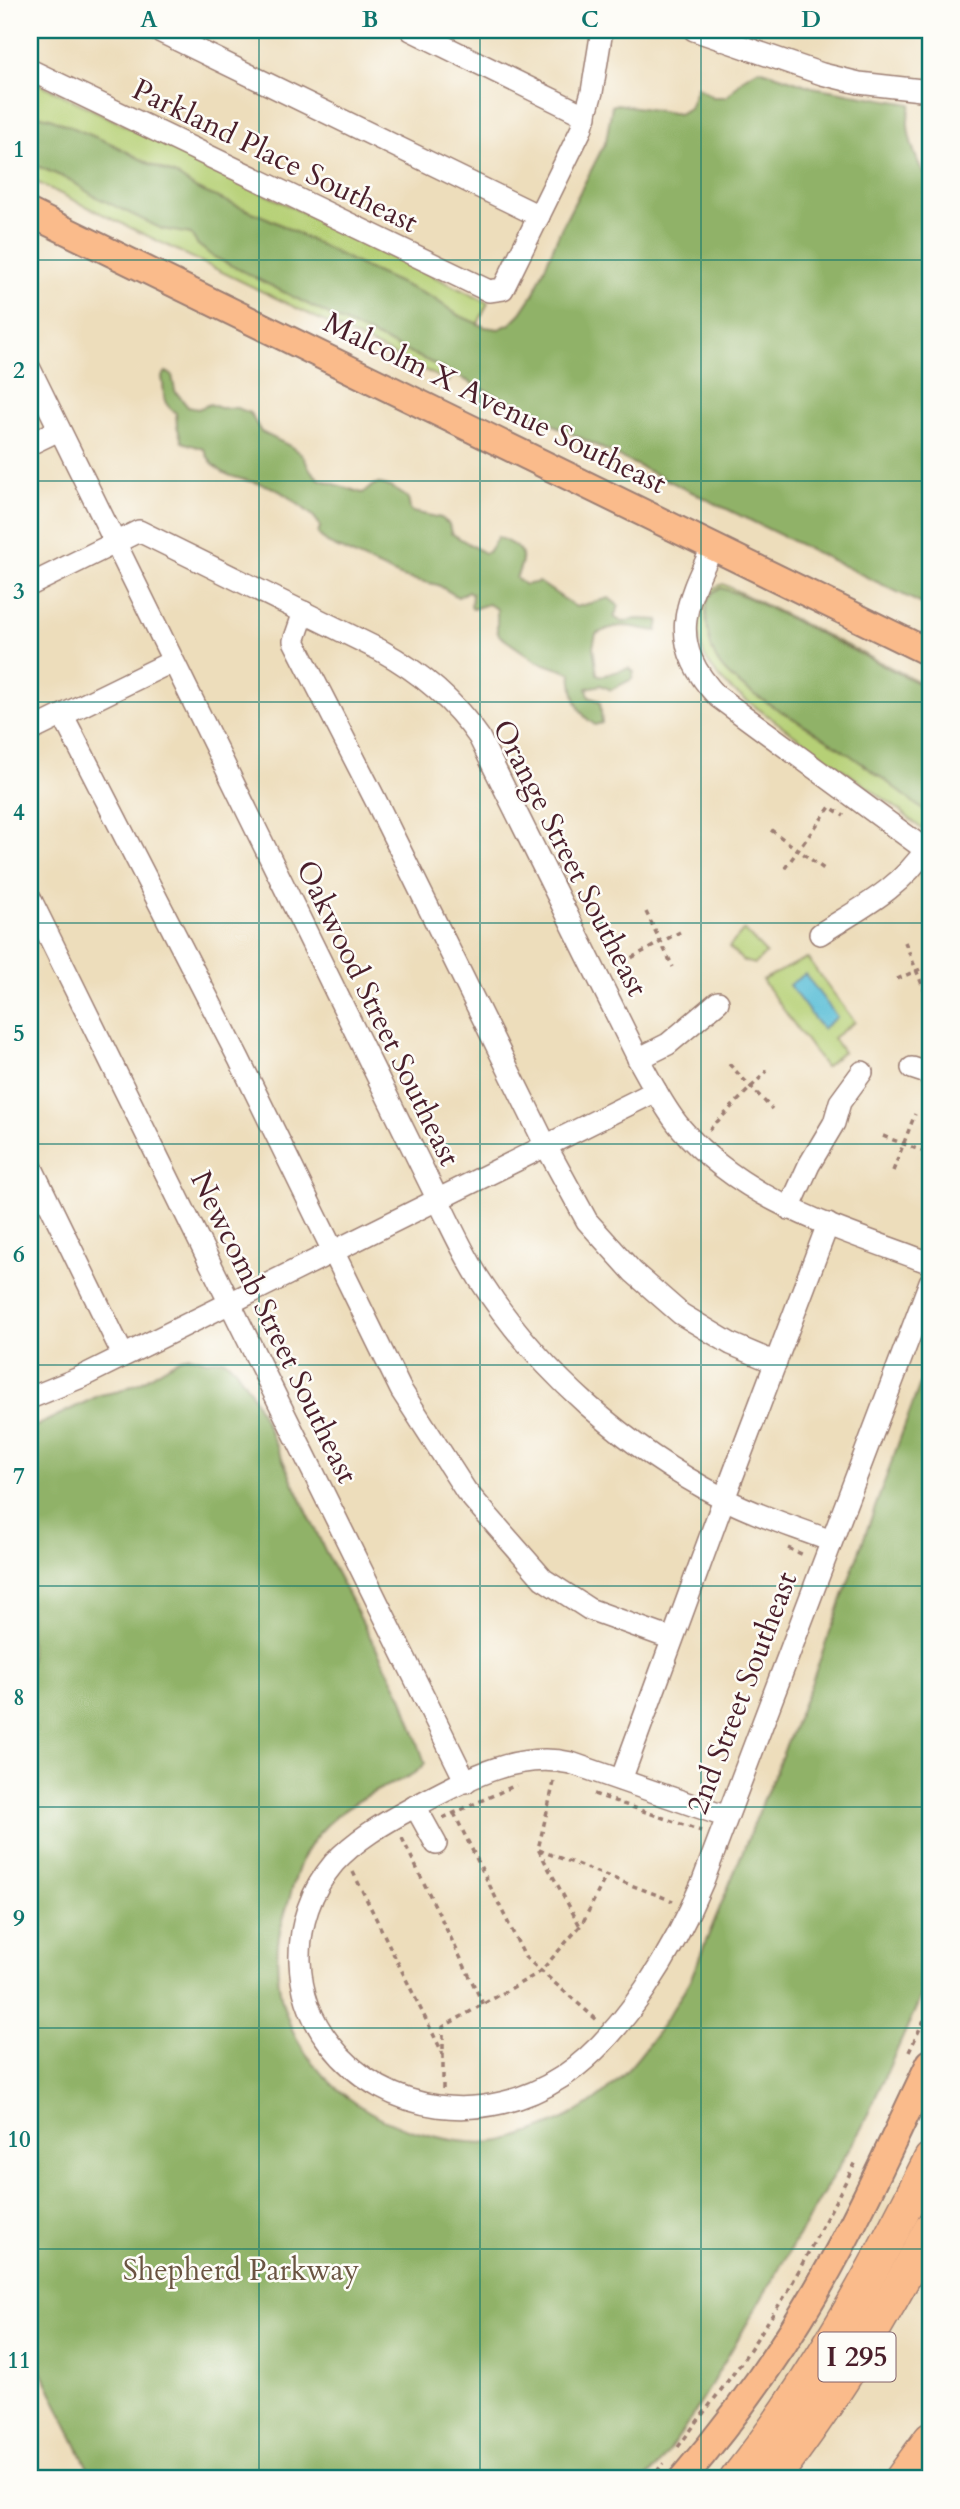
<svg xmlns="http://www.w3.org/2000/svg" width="960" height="2509" font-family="Cardo,serif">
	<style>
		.green { fill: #b6d076; stroke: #807850; stroke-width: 2 }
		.forest { fill: #90b267; stroke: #6d6849; stroke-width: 2 }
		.water { fill: #59bed7; stroke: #526e81; stroke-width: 2 }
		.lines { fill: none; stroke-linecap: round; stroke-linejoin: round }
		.minor-casing { stroke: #9c7e73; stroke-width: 24 }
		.major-casing { stroke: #9c7e73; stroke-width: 30 }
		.highway-casing { stroke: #9c7e73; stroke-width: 35 }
		.path { stroke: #9c7e73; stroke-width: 3.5; stroke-dasharray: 5 5; stroke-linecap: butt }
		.minor { stroke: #fff; stroke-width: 21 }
		.major { stroke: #fabb8b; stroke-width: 26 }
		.highway { stroke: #fabb8b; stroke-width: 32 }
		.grid { fill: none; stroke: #0f766e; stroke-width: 2; stroke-opacity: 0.55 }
		.labels { text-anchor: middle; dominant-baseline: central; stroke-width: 5; stroke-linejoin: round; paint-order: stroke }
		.shield { fill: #fdfcf7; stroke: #806168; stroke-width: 2 }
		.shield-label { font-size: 28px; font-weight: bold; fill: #4a1f2b }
		.street-label { font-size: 30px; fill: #4a1f2b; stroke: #fdfcf7 }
		.park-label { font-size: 30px; fill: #6a5442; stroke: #fdfcf7 }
		.neatline { fill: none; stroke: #0f766e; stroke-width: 2.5 }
		.grid-label { font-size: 23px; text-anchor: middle; font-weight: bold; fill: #0f766e }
	</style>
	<rect width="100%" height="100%" fill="#fdfcf7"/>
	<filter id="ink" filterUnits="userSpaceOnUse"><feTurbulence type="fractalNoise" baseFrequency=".0143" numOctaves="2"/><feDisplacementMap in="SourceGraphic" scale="14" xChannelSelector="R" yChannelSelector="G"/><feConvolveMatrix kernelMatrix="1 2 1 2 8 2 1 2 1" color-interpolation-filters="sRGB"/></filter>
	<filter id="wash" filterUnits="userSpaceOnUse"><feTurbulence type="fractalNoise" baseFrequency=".00686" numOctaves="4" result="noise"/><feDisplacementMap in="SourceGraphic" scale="28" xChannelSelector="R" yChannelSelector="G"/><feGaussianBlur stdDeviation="1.57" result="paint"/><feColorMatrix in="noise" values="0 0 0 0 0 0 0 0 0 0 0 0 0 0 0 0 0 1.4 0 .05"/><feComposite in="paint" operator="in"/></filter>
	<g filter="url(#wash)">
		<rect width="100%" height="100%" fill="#edddbb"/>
		<g class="green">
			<polygon points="30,79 488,303 449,382 30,179"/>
			<path d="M723,584L930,687V836L898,809L732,690C697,658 695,639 700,593Z"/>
			<polygon points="744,930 766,953 755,964 743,961 729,947"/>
			<polygon points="807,958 855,1022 833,1038 843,1052 825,1067 762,980"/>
		</g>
		<g class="forest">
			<path d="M759,69L812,87L911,104C910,110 908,116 908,121C907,135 919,172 930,180V608L552,424L432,363L337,319L212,256L197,244L191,234L162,229L92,195L70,180L30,163V113L50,118L112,144L152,165L176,175L197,189L269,219L364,267L433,298L458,315L485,327L499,329L510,324L521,313L533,295L561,229L606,141L612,106L617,104L679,114L689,108L697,87L713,97H726L745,77Z"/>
			<path d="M166,372L172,375L175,391L188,407L198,409L210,404L220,408H237L250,413L261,432L290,446L302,455L311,471L319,479L362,493C367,492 371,485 376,484C385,482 401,493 408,498L410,509L413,512L441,518L449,524L451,533L484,553L488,552L498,537C523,550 528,551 516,578L525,585L539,582L576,607L609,598L619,606L614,617L622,622L637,619L659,620L657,631C628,628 625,620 596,634L593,647L597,674L602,676L629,668L634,672L632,679L611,690L601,685L587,688L589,697L600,701L602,723L595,725C575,712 573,695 571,673L536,661L500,636L497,631V609L488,604L473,609L471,607L472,594L468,591L458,597L438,585L402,577L327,543L318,534L320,527C316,517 311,514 303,508C293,500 282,491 271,487C243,477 217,481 204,449L182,442L177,426L176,413C159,401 166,396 162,377Z"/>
			<path d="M721,588L747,597L930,689V816C893,785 853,756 812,730C786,713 743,692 723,669C710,655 707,632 706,613C706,602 710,591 721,588Z"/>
			<path d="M190,1356L207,1361L221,1359L226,1360L236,1370L251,1392L330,1561L403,1699L425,1763C415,1777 396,1781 380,1789C350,1804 322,1823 305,1853C297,1868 293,1887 288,1903C284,1917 279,1930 278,1944C270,2036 332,2106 417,2132C444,2139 473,2146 501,2141C530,2135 564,2121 588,2105C629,2078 668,2020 691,1978L810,1687L930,1356V1977L862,2127L691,2419L658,2466L646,2479H93L30,2347V1429L100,1395L120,1391L141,1382L181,1358Z"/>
		</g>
		<polygon class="water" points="805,974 837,1017 822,1029 789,985"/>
	</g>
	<g filter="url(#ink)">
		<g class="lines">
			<g class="minor-casing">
				<g id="minor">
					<polyline points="157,30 539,216"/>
					<polyline points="411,30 586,116"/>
					<polyline points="694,30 822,74 859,83 930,91"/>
					<polyline points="30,70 489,291 503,289 581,130 592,92 602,30"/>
					<path d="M30,369L438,1200C451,1226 464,1255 480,1280C539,1372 626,1448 723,1498C757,1516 795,1527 831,1541"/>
					<polyline points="30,444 59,430"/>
					<path d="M713,547C684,605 667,644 718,697L930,853"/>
					<path d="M30,585L139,531L380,650C420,672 453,699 479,737L641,1064C653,1085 664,1108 680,1127C744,1203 841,1229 930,1263"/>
					<polyline points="304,612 294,641 376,801 546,1146 587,1221 633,1272 681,1314 731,1344 776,1363"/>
					<polyline points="63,716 239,1059 401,1390 466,1491 543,1579 589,1609 672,1639"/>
					<polyline points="30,731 171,662"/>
					<polyline points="30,898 466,1782"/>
					<path d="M820,934C860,908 899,890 926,849"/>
					<polyline points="638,1059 668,1044 718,1002"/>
					<polyline points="912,1068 930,1074"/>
					<polyline points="30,1164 123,1355"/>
					<polyline points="789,1209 809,1165 834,1123 840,1102 862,1072"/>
					<polyline points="30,1398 79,1378 656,1091"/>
					<polyline points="621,1780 724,1499 828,1224"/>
					<polyline points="415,1806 436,1844"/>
					<path d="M727,1817L571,1763C514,1750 460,1783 412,1808C384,1823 355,1840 334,1863C311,1890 299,1925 300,1961C301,1991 311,2020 330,2044C386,2117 487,2126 562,2077C624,2036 675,1948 703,1881L930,1282"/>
				</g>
			</g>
			<g class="major-casing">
				<g id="major">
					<polyline points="30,213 930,653"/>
					<path d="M682,2479C733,2420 779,2355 818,2288C860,2215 894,2138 930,2063"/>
				</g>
			</g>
			<g class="highway-casing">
				<g id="highway">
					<path d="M736,2479C814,2381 874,2271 930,2159"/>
					<path d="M773,2479C833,2401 885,2316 930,2229"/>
					<polyline points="901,2479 930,2439"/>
				</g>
			</g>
			<g class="path">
				<polyline points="771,830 824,869"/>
				<polyline points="785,868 830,807 844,816"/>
				<polyline points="646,912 673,967"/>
				<polyline points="905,942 927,997"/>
				<polyline points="614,967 680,932"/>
				<polyline points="897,979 930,965"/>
				<polyline points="729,1064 772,1109"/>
				<polyline points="709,1130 767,1071"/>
				<polyline points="883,1136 930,1154"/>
				<polyline points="893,1171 915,1114"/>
				<polyline points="788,1548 806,1556"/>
				<polyline points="554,1782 538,1849 580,1926"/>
				<polyline points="594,1794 701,1831"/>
				<polyline points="454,1813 525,1957 597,2020"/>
				<polyline points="443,1818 516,1785"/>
				<polyline points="402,1838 483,2004"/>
				<polyline points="539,1850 673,1901"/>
				<polyline points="353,1872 443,2054"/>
				<polyline points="909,2052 930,2007"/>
				<polyline points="443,2089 443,2027 540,1972 582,1924 606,1876"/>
				<polyline points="678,2447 739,2366 788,2291 857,2160"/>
				<polyline points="650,2479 664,2463"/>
			</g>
			<use href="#minor" class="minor"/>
			<use href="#major" class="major"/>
			<use href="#highway" class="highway"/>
		</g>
	</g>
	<path class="grid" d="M259,30V2479M480,30V2479M701,30V2479M30,260H930M30,481H930M30,702H930M30,923H930M30,1144H930M30,1365H930M30,1586H930M30,1807H930M30,2028H930M30,2249H930"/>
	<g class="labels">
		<rect class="shield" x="818.5" y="2332.5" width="77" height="49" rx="5"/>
		<g class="shield-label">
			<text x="857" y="2357">I 295</text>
		</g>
		<g class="street-label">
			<text transform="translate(275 156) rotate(26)">Parkland Place Southeast</text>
			<text transform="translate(495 403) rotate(26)">Malcolm X Avenue Southeast</text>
			<text transform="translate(570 858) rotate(63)">Orange Street Southeast</text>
			<text transform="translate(378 1013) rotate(64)">Oakwood Street Southeast</text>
			<text transform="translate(274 1327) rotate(64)">Newcomb Street Southeast</text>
			<text transform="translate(742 1693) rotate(-69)">2nd Street Southeast</text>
		</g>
		<g class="park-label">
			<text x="241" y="2270">Shepherd Parkway</text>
		</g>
	</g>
	<rect width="960" height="2509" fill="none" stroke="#fdfcf7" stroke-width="77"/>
	<rect x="38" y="38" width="884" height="2432" class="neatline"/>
	<g class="grid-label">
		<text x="149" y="27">A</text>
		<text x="370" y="27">B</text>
		<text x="590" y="27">C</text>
		<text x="811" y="27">D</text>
		<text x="19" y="157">1</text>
		<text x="19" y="378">2</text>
		<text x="19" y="599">3</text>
		<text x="19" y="820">4</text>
		<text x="19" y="1041">5</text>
		<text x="19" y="1262">6</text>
		<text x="19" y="1484">7</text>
		<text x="19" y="1705">8</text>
		<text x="19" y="1926">9</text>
		<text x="19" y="2147">10</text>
		<text x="19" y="2368">11</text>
	</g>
</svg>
